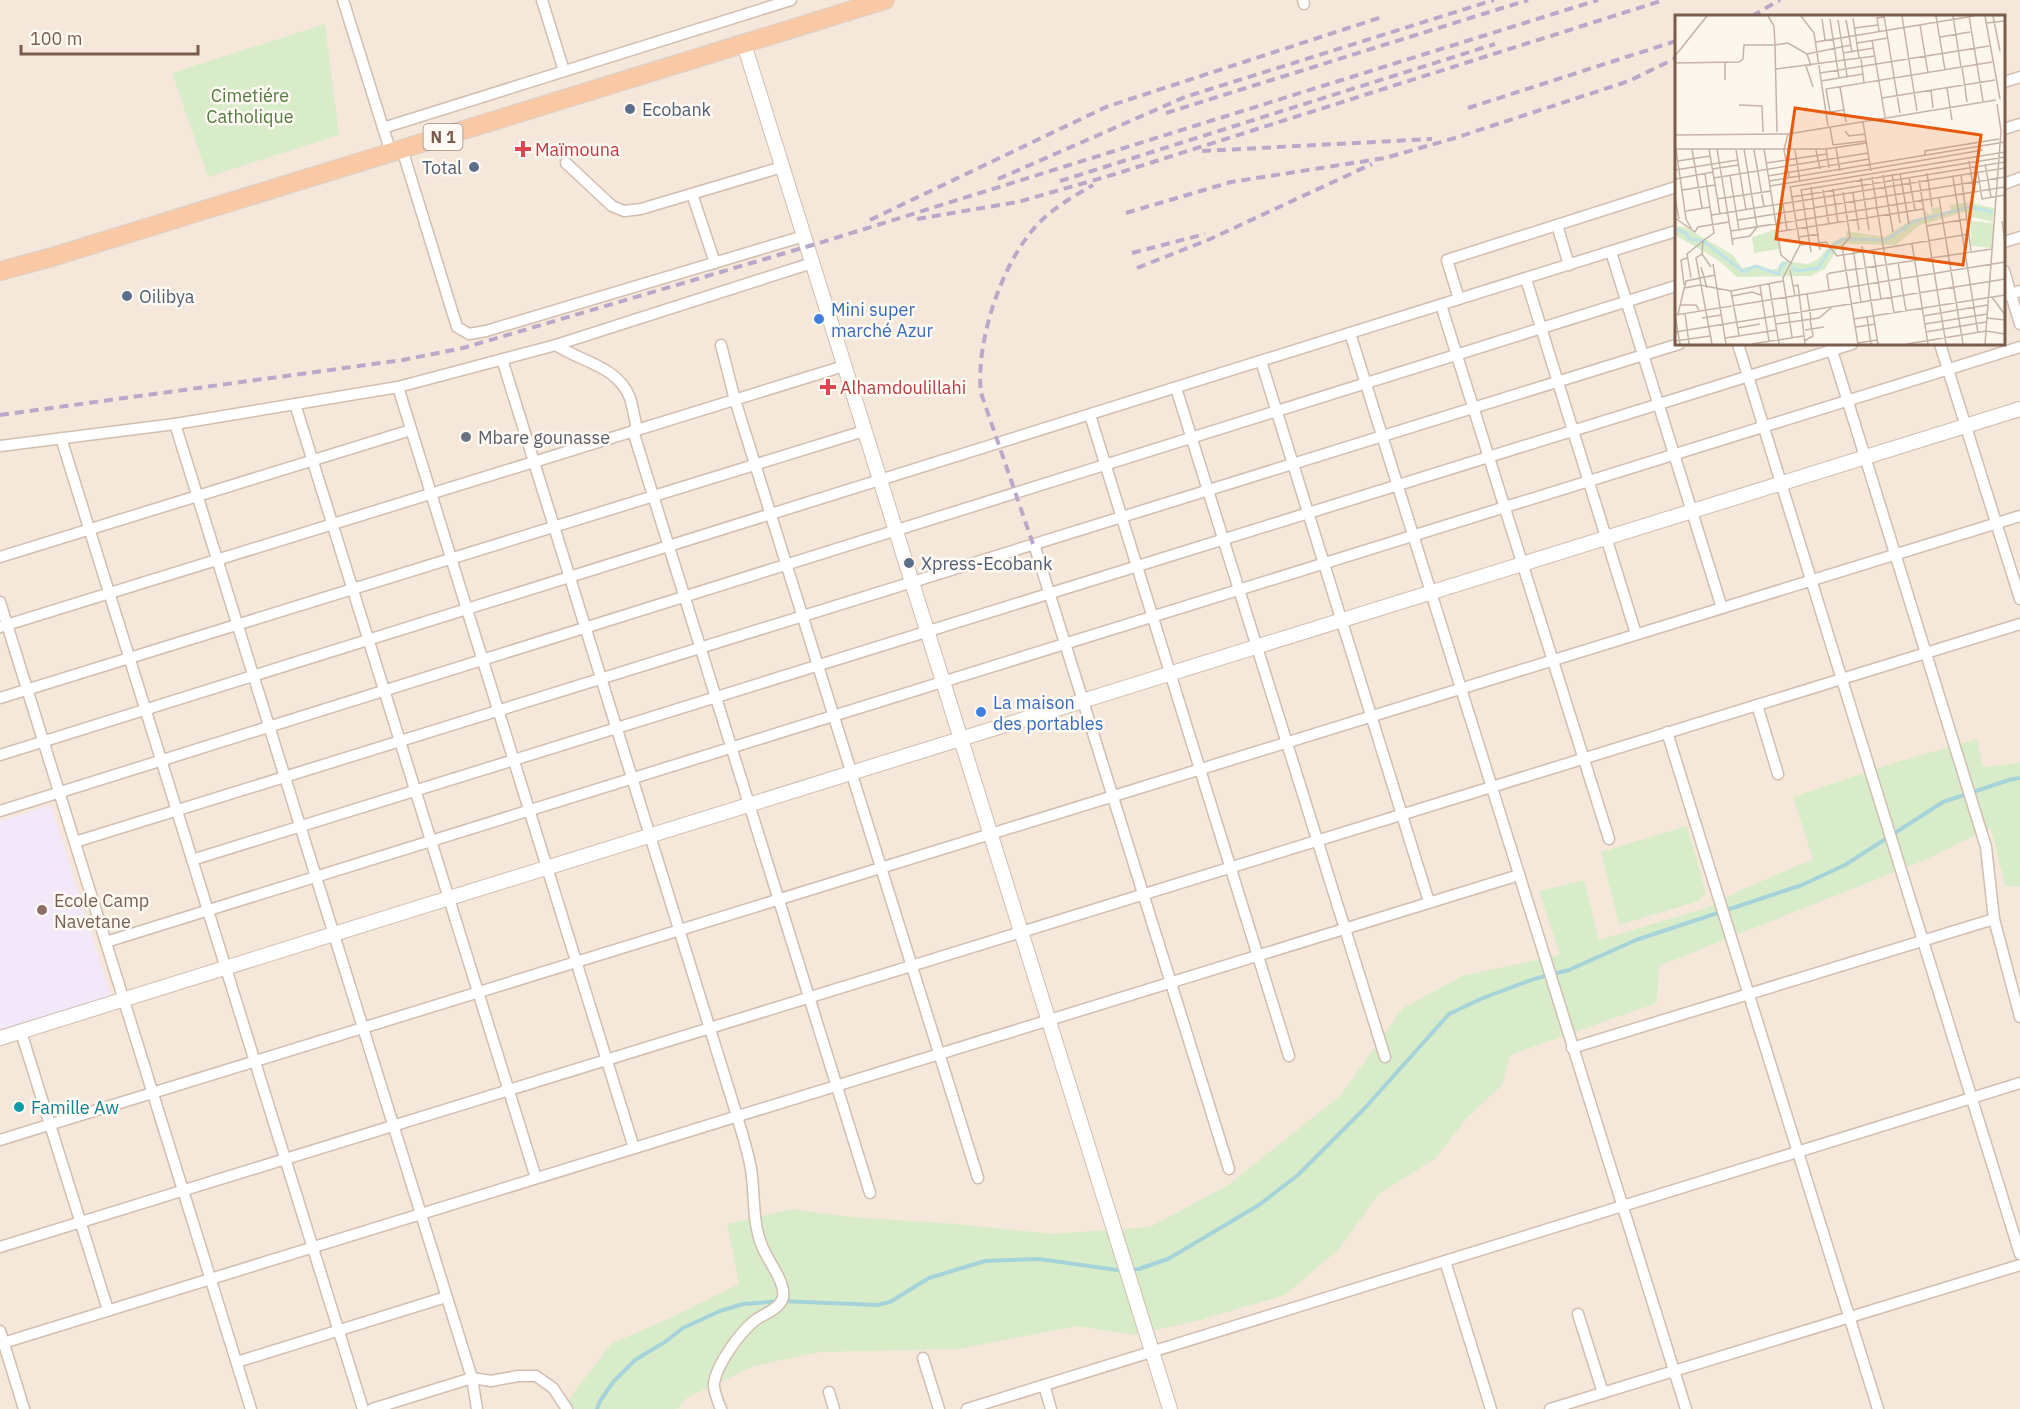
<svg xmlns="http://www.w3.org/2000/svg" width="2020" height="1409" font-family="'IBM Plex Sans',sans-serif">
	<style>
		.residential { fill: #f5e8da; fill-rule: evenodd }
		.education { fill: #f3e8fa }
		.green { fill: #d8ecc9 }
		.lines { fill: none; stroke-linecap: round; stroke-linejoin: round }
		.stream { stroke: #a5d3da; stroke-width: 4 }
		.minor-casing { stroke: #d1beb0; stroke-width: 13 }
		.tertiary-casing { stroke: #d1beb0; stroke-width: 16 }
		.trunk-casing { stroke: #dad1cd; stroke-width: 20 }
		.minor { stroke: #fff; stroke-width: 10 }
		.tertiary { stroke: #fff; stroke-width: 14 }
		.trunk { stroke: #f9c8a4; stroke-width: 18 }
		.rail { stroke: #b9a8c9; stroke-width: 4; stroke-dasharray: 9 6; stroke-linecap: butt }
		.service-dot { fill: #5c6f8a; stroke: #fffaf3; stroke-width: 2 }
		.health-dot { fill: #e0444e; stroke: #fffaf3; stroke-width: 2 }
		.shop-dot { fill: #3f7fe0; stroke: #fffaf3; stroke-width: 2 }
		.worship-dot { fill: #6b7280; stroke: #fffaf3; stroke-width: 2 }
		.education-dot { fill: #8d6e63; stroke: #fffaf3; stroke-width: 2 }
		.culture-dot { fill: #0f9aa8; stroke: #fffaf3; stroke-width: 2 }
		.labels { text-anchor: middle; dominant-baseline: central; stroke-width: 5; stroke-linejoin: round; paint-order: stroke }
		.shield { fill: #fffaf3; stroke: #a28b7f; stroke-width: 1.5 }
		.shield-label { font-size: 16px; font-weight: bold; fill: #7a5c4d }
		.park-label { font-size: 18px; fill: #537a41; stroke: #fffaf3 }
		.service-label { font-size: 18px; fill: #4e5e75; stroke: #fffaf3; text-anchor: start }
		.health-label { font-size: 18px; fill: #be3a42; stroke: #fffaf3; text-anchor: start }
		.shop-label { font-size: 18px; fill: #366cbe; stroke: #fffaf3; text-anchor: start }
		.worship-label { font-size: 18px; fill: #5b616d; stroke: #fffaf3; text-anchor: start }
		.education-label { font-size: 18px; fill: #785e54; stroke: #fffaf3; text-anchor: start }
		.culture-label { font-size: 18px; fill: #0d838f; stroke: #fffaf3; text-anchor: start }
		.inset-river { fill: none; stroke: #bfe3e8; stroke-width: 3 }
		.inset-road { fill: none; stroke: #c5b3a7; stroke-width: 1.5 }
		.view { fill: #e8590c; fill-opacity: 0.15; stroke: #e8590c; stroke-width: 3 }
		.inset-edge { fill: none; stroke: #7a5c4d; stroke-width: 3 }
	</style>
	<rect width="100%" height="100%" fill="#fdf6ec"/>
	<path class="residential" d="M0,0H2020V1409H0ZM1676,16H2004V344H1676Z"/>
	<polygon class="education" points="51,805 112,1000 0,1034 0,821"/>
	<g class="green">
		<polygon points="325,24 339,135 208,177 172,73"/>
		<polygon points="1977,739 1983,767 2020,763 2020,886 2005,886 1991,828 1920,862 1659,966 1657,1003 1510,1055 1502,1085 1465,1120 1436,1158 1379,1194 1338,1250 1285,1295 1197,1321 1133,1335 1077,1326 958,1349 820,1352 754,1366 687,1398 677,1409 565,1409 571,1396 611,1344 672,1317 739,1284 727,1224 792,1209 850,1217 956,1224 1053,1234 1150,1227 1228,1185 1341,1095 1402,1009 1462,976 1560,955 1539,891 1584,880 1599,940 1706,908 1743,889 1813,859 1793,797 1887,765"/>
		<polygon points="1687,826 1706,893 1699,901 1619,925 1601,852"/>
	</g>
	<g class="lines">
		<polyline class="stream" points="597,1409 600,1401 614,1381 635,1360 665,1342 683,1328 720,1311 743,1304 782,1301 877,1305 890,1302 929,1278 985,1261 1039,1259 1117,1270 1139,1269 1168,1259 1259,1205 1298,1175 1365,1108 1449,1014 1483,998 1534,979 1569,970 1636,940 1802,885 1845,865 1943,802 2009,780 2020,778"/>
		<g class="minor-casing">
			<g id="minor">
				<polyline points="343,0 391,153"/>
				<polyline points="542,0 564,71"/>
				<polyline points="1303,0 1304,4"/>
				<polyline points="2004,82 2020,77"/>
				<polyline points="383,128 791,0"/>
				<polyline points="2004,129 2020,124"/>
				<polyline points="402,149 457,327 469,334 486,331 804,236"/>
				<polyline points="566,163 612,206 624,211 641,209 782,167"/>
				<polyline points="2004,184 2020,178"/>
				<polyline points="692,194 715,263"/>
				<polyline points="1557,225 1569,265"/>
				<polyline points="2004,242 2020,237"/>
				<polyline points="1611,252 1722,608"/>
				<polyline points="2004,271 2020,324"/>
				<polyline points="1526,279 1636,634"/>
				<polyline points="2004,296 2020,291"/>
				<polyline points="1459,299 1447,260 1676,187"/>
				<polyline points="1441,305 1609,839"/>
				<polyline points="1350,333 1686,1409"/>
				<polyline points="1738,344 2020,1254"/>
				<polyline points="1830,344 1986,847 1994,919 2020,1017"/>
				<polyline points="1940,344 2020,599"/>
				<path d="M556,345C581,362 618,366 630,398C633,408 635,420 637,430"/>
				<polyline points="721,345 735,400 978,1178"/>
				<path d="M502,359L737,1116C742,1134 748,1151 751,1169C755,1194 752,1222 762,1246C767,1260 789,1286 782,1300C777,1311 762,1314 753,1322C739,1334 717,1364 714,1383C713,1391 718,1401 721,1409"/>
				<polyline points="1261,361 1429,902"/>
				<polyline points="398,387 634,1148"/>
				<polyline points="1176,388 1385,1057"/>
				<polyline points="295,404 536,1178"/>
				<polyline points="1090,415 1289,1056"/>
				<polyline points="175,424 472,1378 477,1409"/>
				<polyline points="633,431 870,1193"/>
				<polyline points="61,438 363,1409"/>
				<polyline points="0,446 175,424 398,387 556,345 812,263"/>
				<polyline points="1034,544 1229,1169"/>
				<polyline points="0,557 411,430"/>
				<polyline points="0,602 251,1409"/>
				<polyline points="0,627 844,366"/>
				<polyline points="0,698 864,431"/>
				<polyline points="1757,705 1778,774"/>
				<polyline points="1667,732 1878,1409"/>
				<polyline points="0,755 1676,231"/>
				<polyline points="0,811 1676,286"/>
				<polyline points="75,842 1679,344"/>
				<polyline points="192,860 1852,344"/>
				<polyline points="106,942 2020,347"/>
				<polyline points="21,1032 108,1310"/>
				<polyline points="1572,1048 1994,919"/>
				<polyline points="0,1140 2020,516"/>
				<polyline points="0,1247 2020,624"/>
				<polyline points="1445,1261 1491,1409"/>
				<polyline points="1578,1314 1603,1393"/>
				<polyline points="0,1331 24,1409"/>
				<polyline points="3,1343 1519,875"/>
				<polyline points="923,1358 939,1409"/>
				<polyline points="237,1362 446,1297"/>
				<polyline points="1044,1385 1051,1409"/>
				<polyline points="829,1392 834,1409"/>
				<polyline points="372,1409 472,1378 491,1381 518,1376 536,1376 553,1388 567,1409"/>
				<polyline points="967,1409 2020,1083"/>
				<polyline points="1550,1409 2020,1265"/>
			</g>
		</g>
		<g class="tertiary-casing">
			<g id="tertiary">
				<polyline points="744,44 1170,1409"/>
				<polyline points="0,1038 2020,409"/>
			</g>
		</g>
		<g class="trunk-casing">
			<polyline id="trunk" points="0,271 52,257 885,0"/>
		</g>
		<use href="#minor" class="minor"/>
		<use href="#tertiary" class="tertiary"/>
		<use href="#trunk" class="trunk"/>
		<g class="rail">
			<polyline points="1752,16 1780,0"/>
			<polyline points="1468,108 1676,41"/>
			<polyline points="1166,113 1528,0"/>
			<polyline points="1202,151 1432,139"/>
			<polyline points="998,179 1185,97 1494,0"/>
			<polyline points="1060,181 1495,44"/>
			<polyline points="1126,213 1231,182 1385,158 1455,138 1629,81 1676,58"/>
			<polyline points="917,219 1018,202 1112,175 1664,0"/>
			<polyline points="870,220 1106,107 1382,17"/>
			<polyline points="1132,253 1205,234"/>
			<polyline points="1137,268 1208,240 1372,164"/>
			<polyline points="0,415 403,360 463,348 826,241 1598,0"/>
			<path d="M1033,544L981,393C975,340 1004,255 1043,219C1058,205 1076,195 1093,185"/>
		</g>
	</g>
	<g class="service-dot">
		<circle cx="630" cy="109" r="6"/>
		<circle cx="474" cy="167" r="6"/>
		<circle cx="127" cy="296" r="6"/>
		<circle cx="909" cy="563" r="6"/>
	</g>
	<g class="health-dot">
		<path d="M520 140h6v6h6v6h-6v6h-6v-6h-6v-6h6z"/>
		<path d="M825 378h6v6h6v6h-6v6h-6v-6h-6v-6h6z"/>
	</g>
	<g class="shop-dot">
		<circle cx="819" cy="319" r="6"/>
		<circle cx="981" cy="712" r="6"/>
	</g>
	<circle class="worship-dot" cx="466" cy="437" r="6"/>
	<circle class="education-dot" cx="42" cy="910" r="6"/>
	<circle class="culture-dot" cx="19" cy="1107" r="6"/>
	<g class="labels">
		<rect class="shield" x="423.5" y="124" width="39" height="26" rx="4.5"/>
		<g class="shield-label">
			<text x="443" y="137">N 1</text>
		</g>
		<g class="park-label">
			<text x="250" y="95">Cimetiére<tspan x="250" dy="21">Catholique</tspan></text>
		</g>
		<g class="service-label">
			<text x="642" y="109">Ecobank</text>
			<text x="462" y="167" text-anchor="end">Total</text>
			<text x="139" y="296">Oilibya</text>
			<text x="921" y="563">Xpress-Ecobank</text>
		</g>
		<g class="health-label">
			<text x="535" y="149">Maïmouna</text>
			<text x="840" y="387">Alhamdoulillahi</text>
		</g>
		<g class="shop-label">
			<text x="831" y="309">Mini super<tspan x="831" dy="21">marché Azur</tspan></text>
			<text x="993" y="702">La maison<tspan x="993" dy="21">des portables</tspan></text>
		</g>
		<g class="worship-label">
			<text x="478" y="437">Mbare gounasse</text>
		</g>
		<g class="education-label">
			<text x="54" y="900">Ecole Camp<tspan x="54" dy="21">Navetane</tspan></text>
		</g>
		<g class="culture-label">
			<text x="31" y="1107">Famille Aw</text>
		</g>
	</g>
	<g transform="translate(1675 15)">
		<rect width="330" height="330" fill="#fdf6ec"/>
		<path d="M292,187L319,193L318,207L293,201L292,196L245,210L221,230L171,229L162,234L150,254L136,261L62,262L43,245L0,220V211L10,212L58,240L67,253L83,250L96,255L103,253L107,246L133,249L143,244L159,226L171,222V216L210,222L236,205L251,202L250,196L257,201L256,193L265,192V199L276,196L275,190ZM296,206L319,208L317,233L296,231ZM101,214L104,234L79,238L77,222Z" fill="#d8ecc9"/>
		<path class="inset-river" d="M0,214L11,218L15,224L28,226L69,257L80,251L104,259L106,250L112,248M116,252L122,256L143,253L157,231L167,224L211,225L240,206L295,192L318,197"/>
		<path class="inset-road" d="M93,1L99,11L100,30L113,28L132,39L136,51M126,1L139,18L153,111M209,1L225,98M227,1L242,96M261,1L270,55M278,1L286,52M294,1L308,86M310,1L325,84M318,1L325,36M178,3L184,43M147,4L150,25M155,4L164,63M163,5L172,61M171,5L177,37M311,8L330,6M245,10L253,58M179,13L203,10M204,16L202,3L209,2M265,22L295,17M197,25L210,102M141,27L299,1M182,28L213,23M168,38L199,33M132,39L176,30M0,41L32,1M186,44L189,68M50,47V65M0,48L64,47L68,44L69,30H100L102,117M131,51L138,72M287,52L292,87M101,54L200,41M145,58L314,31M146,66L188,59M165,72L171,107M272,73L277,105M256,75L258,93M207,83L320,65M64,90L87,91L88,117M169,95L155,97L151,74L317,47M188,107L196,156M155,112L158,130L191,126M170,116L174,121L190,119M113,119L109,135L114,162M0,120L113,119L321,85M161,133L165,156M0,134H151L191,128M1,134L11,204L17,215M17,134L27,193M34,134L45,199M42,134L58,230M89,134L106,240L117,249M151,134L154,153M61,135L71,195M79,135L89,192M120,135L125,167M141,135L145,154M250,140V136L324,124M3,146L35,141M294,146L299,177M91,148L152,139M310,149L316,182M37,154L63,150M0,155L63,145M225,158L234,209M252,158L257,192M303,158L307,184L330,180M30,159L35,192M217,159L225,208M55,160L64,215M208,160L218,217M286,160L296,236M93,161L194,144M197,162L219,298M234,162L240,195M278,162L303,318M39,163L193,138M186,163L194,215M0,164L38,157M244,165L271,329M94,166L330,127M95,171L308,135M115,171L125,230L108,263L117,322M115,172L330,137M136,172L145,235M126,174L136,237M158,174L163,208M7,175L40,170M126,175L330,142M148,175L154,209M168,177L175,222L167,231L183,329M178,178L184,215M117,182L330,147M0,183L4,204M264,183L288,329M42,184L96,176M108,189L112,216M11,196L35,192L39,218L28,226L27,239L36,252M37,200L330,153M0,203L20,217L23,212L54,207M63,205L330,162M327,206L330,226M251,211L292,204M56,216L330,172M102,217L248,194M124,222L144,219M57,224L75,221L82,212L69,134M237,229L253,329M125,230L151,227L162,241L294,219M187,231L203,329M178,233L186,287M198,235L206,284M27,239L21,243L37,329M223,247L231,296M38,249L51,329M26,252L32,273M115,255L120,281M16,263L12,239L28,226M94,269L104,329M9,270L6,245L12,243M85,271L94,326M119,271L123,270L130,329M9,273L25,270L56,276L108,266M154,275L152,260L155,258L317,234M56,276L64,320M132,279L136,304M57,281L77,277L86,280M317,282L330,300M5,290H21L24,295M10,298L14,329M3,299L11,266L40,260M248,301L312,290M192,302L196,329M27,303L46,300M312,303L330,305M179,304L330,280M101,309L144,303L157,292M250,309L312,299M181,312L200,309M62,313L85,309M130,315L149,312M0,317L330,264M251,317L311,307M50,323L102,315M0,326L35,321M129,326L138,321L135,304M183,328L202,325M5,329L0,300L330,247M77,329L128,321M232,329L311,316L330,319M310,329L326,116L322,89"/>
		<path class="view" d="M120,93L306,120L288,250L101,224Z"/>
		<rect width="330" height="330" class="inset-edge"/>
	</g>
	<path d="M21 45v9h177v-9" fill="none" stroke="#7a5c4d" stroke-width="3"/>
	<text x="30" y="45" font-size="18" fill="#7a5c4d" stroke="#fffaf3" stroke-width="4.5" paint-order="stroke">100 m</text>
</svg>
